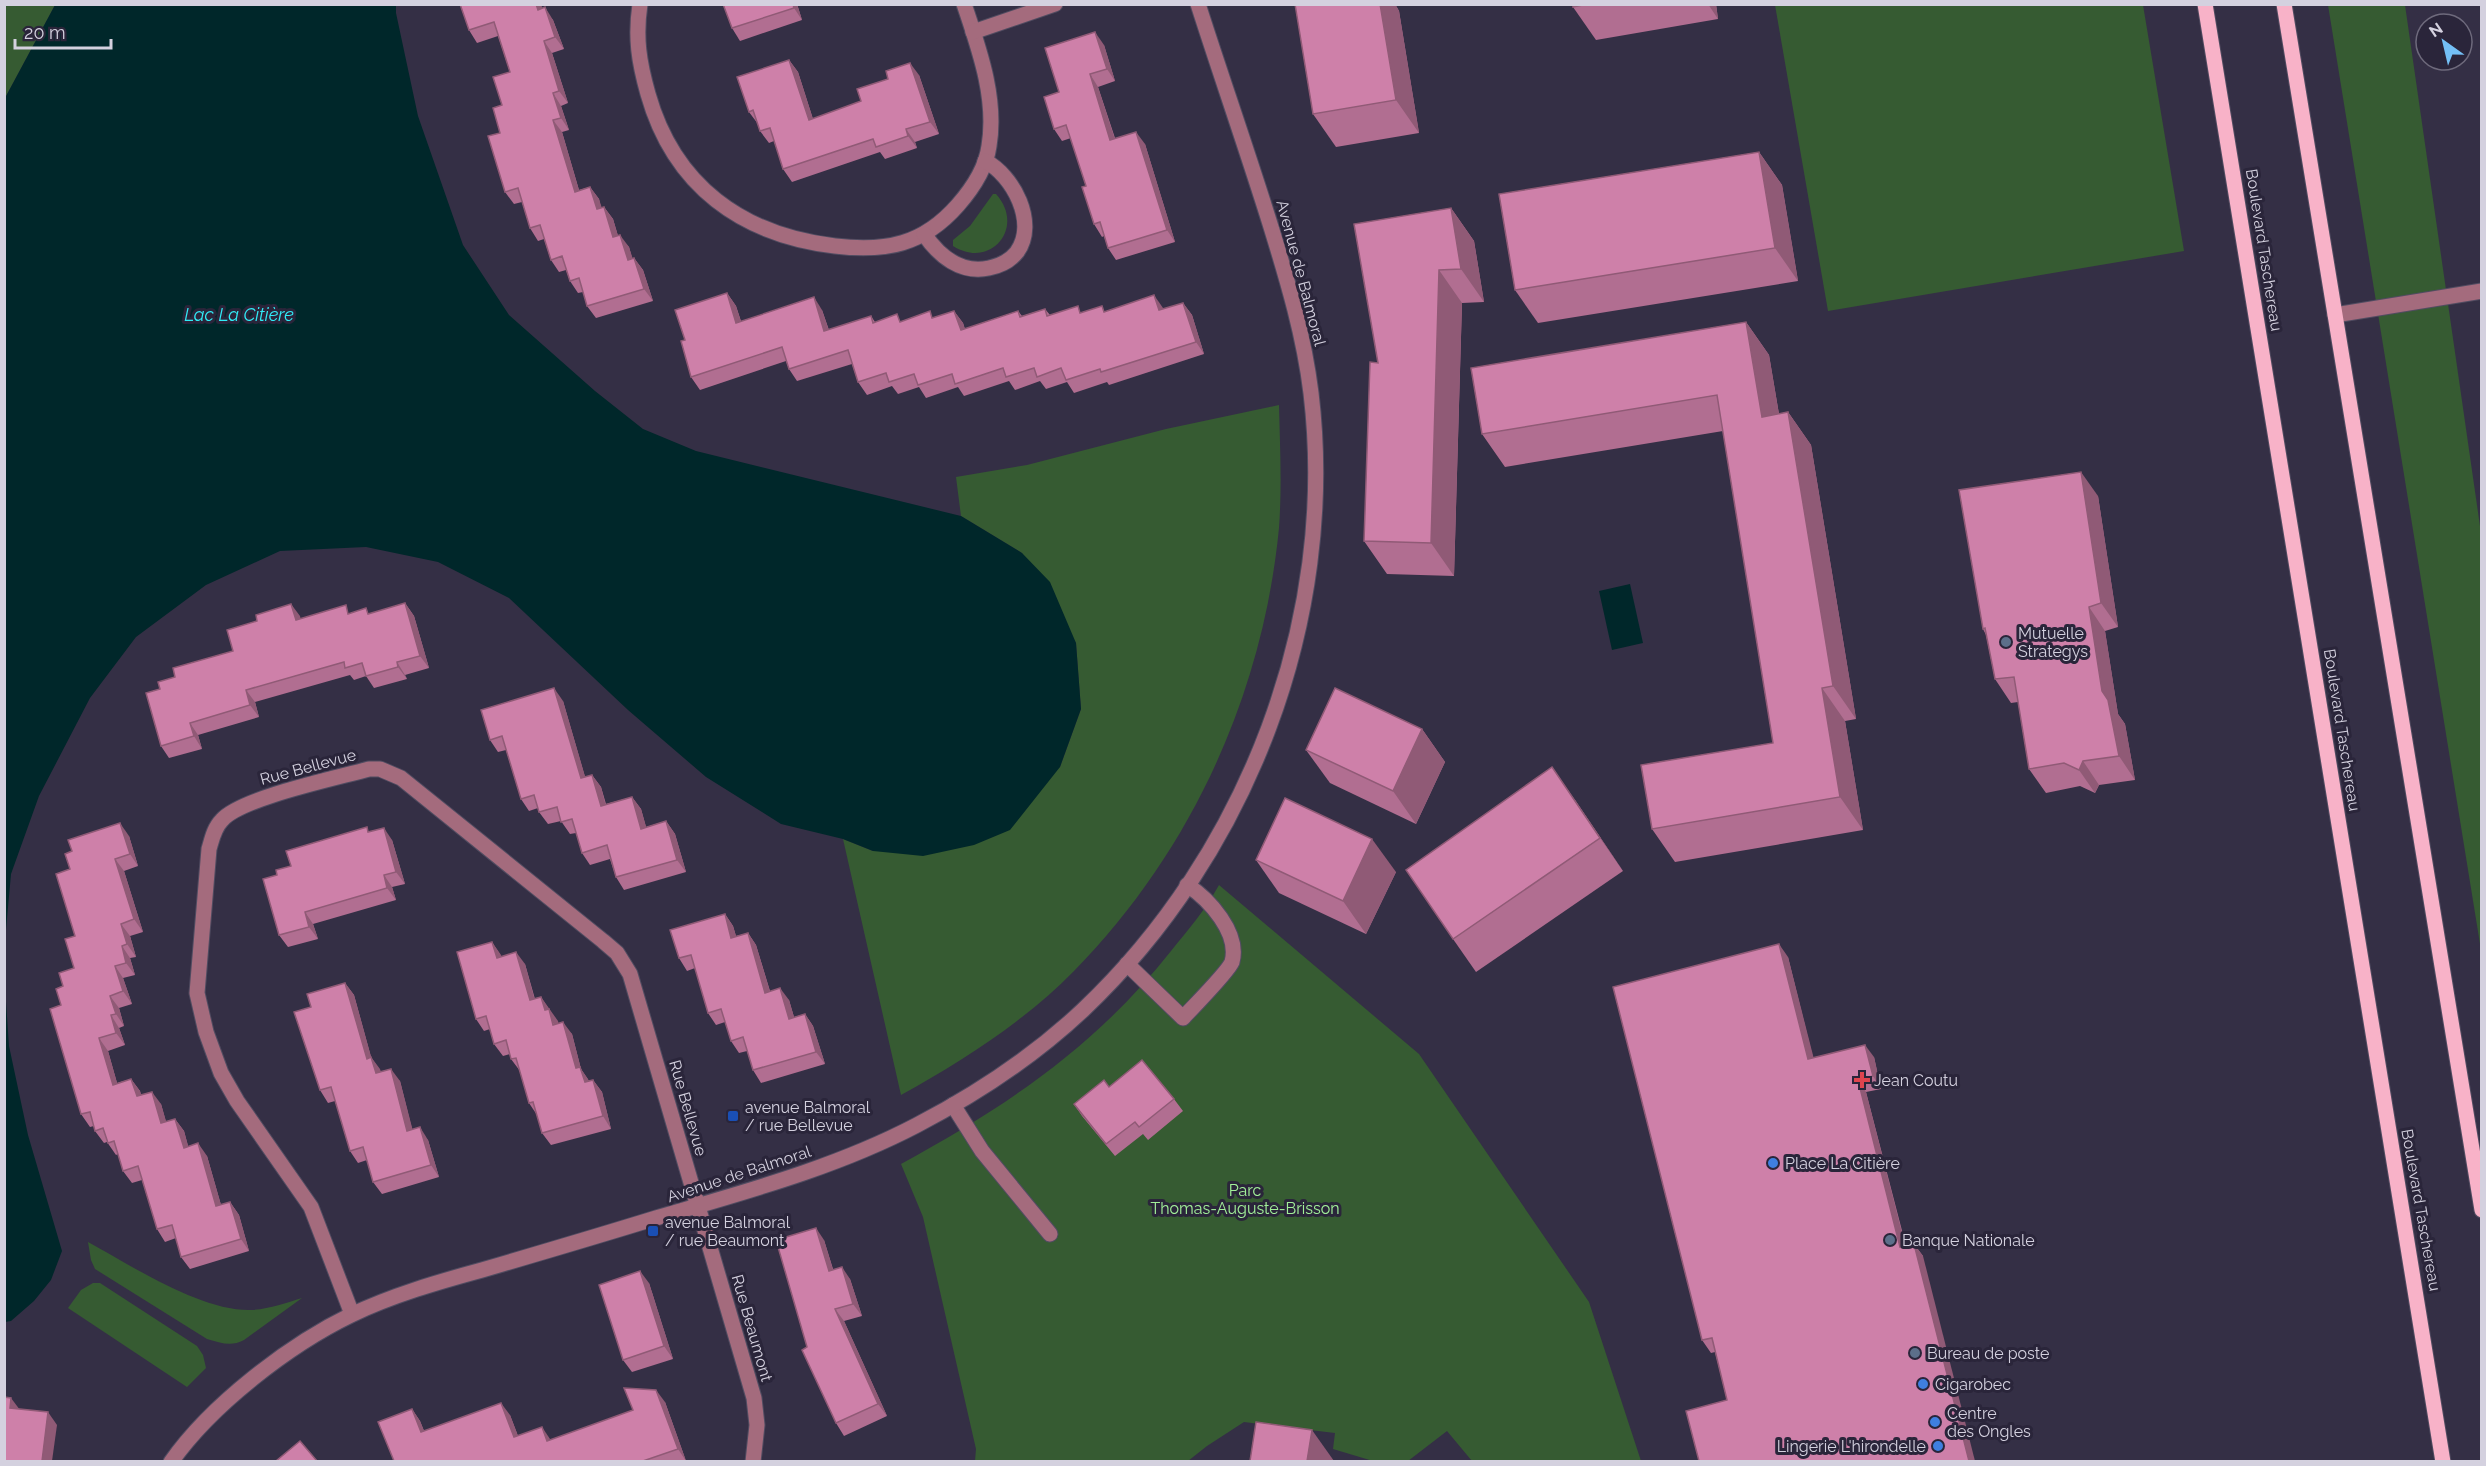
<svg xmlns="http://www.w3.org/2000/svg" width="2486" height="1466" font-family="Raleway,sans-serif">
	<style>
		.green { fill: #365b32 }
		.water { fill: #00272a }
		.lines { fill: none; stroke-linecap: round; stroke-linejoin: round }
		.minor-casing { stroke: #514c61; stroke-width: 17 }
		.major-casing { stroke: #514c61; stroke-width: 17 }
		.minor { stroke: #a46b7d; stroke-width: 15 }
		.major { stroke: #f8b2c8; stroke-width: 15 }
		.wall { fill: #b16e91 }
		.shaded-wall { fill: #905a76 }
		.building { fill: #ce80a9; stroke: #905a76; stroke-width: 1.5 }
		.service-dot { fill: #5c6f8a; stroke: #2a253a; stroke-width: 2 }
		.health-dot { fill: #e0444e; stroke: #2a253a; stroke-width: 2 }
		.transit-dot { fill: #1a4fb4; stroke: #2a253a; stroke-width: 2 }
		.shop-dot { fill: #3f7fe0; stroke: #2a253a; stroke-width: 2 }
		.labels { text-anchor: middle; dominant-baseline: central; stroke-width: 6; stroke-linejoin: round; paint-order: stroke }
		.street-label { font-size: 16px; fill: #d4d1df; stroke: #2a253a }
		.poi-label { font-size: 16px; fill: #d4d1df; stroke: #2a253a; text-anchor: start }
		.park-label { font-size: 16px; fill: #a2f099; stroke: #2a253a }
		.water-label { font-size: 18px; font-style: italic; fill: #30ecf7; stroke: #2a253a }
	</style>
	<rect width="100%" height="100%" fill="#342f45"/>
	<g class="green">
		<polygon points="5,5 55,5 5,98"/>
		<polygon points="1775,5 2143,5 2184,251 1828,311"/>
		<polygon points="2328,5 2405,5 2481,533 2481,950"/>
		<path d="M993,194H996C1026,227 991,270 953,246V240L970,226Z"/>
		<path d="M1279,405C1280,446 1282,487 1279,528C1263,694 1191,852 1074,971C1024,1022 962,1061 901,1095L843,839L873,851L1060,767L1081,709L1076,643L1022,553L961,516L956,477L1027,465L1166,429Z"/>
		<path d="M1219,885L1419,1054L1589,1302L1641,1461H1472L1447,1431L1408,1461H1373L1333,1449L1335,1433L1244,1422L1207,1446L1188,1461H975L976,1449L923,1217L901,1164C1007,1106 1095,1047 1171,951C1188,930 1206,909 1219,885Z"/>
		<path d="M88,1242C132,1266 202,1312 252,1310C269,1309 286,1303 302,1298L244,1340C231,1347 221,1343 207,1339L95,1269L91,1260Z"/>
		<polygon points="93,1283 100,1283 197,1346 203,1355 206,1368 187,1387 68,1308 81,1290"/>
	</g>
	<g class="water">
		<polygon points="55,5 396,5 396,13 418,116 463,245 509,315 595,391 643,429 696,451 961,516 1022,553 1050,582 1076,643 1081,709 1060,767 1010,830 974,845 923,856 873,851 843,839 781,824 706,777 628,710 509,598 438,562 366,547 280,551 206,585 136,637 90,698 39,796 11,874 5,941 5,98"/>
		<polygon points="1630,584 1643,643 1612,650 1599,591"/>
		<polygon points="4,972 9,1046 28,1135 62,1251 51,1280 34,1301 11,1321 5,1322"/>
	</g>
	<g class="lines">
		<g class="minor-casing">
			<g id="minor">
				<path d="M640,4C635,38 639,62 648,94C674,186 742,235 835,246C886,252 923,245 958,205C972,189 986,168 989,146C997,98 979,49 964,4"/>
				<polyline points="973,32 1055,4"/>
				<path d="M924,234C939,256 961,274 989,268C999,266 1010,261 1017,252C1038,223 1013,175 985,161"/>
				<polyline points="2335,315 2482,291"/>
				<path d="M1127,964L1183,1018C1193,1007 1228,972 1232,962C1240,933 1209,899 1187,885"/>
				<polyline points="953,1105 982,1151 1050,1234"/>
				<path d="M352,1314L311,1207L237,1101L221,1073L206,1032L197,993L209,849C212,839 214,828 222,820C241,798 337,778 369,769H380L401,778L603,941L617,953L630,974L754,1398L757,1425L753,1462"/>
				<path d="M171,1462C211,1405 289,1345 351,1315C393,1295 438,1282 482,1270C540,1253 598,1236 656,1218C744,1192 835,1168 917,1125C975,1095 1034,1056 1083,1010C1247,855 1338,619 1311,393C1304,336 1288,282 1271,227C1248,153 1222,79 1198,4"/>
			</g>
		</g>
		<g class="major-casing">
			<g id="major">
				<polyline points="2205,4 2443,1462"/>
				<polyline points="2284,4 2482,1210"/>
			</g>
		</g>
		<use href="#minor" class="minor"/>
		<use href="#major" class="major"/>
	</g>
	<g class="wall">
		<polygon points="460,4 542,8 553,20 564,49 552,53 568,103 561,106 569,130 562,132 579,190 590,187 599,199 601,208 604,207 613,219 618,236 629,247 632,258 634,258 643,270 653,301 596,318 587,306 583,292 578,293 570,281 566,270 559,272 551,260 544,239 538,241 530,228 522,202 514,204 505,192 500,133 502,105 510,72 498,36 477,43 469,30"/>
		<polygon points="797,4 802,20 740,41 732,28"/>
		<polygon points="1295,4 1395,4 1399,11 1419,133 1336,147 1313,114"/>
		<polygon points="1573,4 1716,4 1718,19 1596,40 1573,7"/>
		<polygon points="1104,45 1115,81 1098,87 1115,138 1145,144 1175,242 1116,260 1108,248 1104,236 1102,237 1094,224 1086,186 1071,138 1062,141 1054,129 1059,92"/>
		<polygon points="789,60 798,72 813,119 861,101 919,75 939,134 915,142 917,148 885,159 880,152 792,182 783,169 774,141 769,143 760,131 758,124 749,112"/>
		<polygon points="1759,152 1782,185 1798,281 1538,323 1515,290"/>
		<polygon points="1451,208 1474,241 1484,302 1462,303 1454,576 1387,574 1364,541 1378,363"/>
		<polygon points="727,293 736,306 741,321 822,310 829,330 871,316 875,322 902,321 935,318 954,311 963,323 965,329 1018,311 1022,316 1045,309 1050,315 1163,308 1163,309 1183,303 1192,315 1204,354 1109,385 1107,382 1074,393 1067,382 1046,389 1040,381 1015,390 1009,381 964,396 958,387 926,398 919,387 898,394 892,386 867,395 858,382 852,364 797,381 789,369 786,361 700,390 691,377 685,340"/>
		<polygon points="1746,322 1769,355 1779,414 1788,412 1811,445 1856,719 1845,721 1863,830 1675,862 1652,829 1773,743 1723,431 1505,467 1482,434"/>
		<polygon points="2098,496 2118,627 2105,631 2118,714 2125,724 2135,780 2099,785 2095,793 2080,786 2046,793 2029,769 2018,702 2011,703 1995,679 1986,635 1983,629"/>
		<polygon points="405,603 414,616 429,668 405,675 407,679 374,688 366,676 354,680 350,675 255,702 259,717 198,735 202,749 169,758 161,746 160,689 175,677 233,651 257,621 291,604 300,619 351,613 370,614"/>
		<polygon points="563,701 585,777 592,775 601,787 606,804 632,797 641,809 646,827 666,821 675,834 686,872 624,890 616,877 610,859 590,865 582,853 576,833 570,834 561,821 548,824 539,812 538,808 529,811 521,799 506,750 498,752 490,740"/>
		<polygon points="1422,729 1445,762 1416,824 1330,783 1306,750"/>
		<polygon points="1575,800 1623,871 1476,972 1453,939"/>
		<polygon points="369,832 392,840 405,884 392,887 396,900 313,924 318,939 288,947 279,935 291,866"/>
		<polygon points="129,836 138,866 124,871 143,932 130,936 136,957 130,958 135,975 123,978 132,1004 119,1008 124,1026 119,1028 125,1045 108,1051 117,1083 131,1079 140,1091 141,1095 161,1104 166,1122 175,1119 184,1131 188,1146 207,1156 221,1205 230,1202 239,1215 249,1251 190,1269 181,1257 176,1238 165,1242 157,1229 142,1180 132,1183 123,1171 118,1154 116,1155 107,1142 104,1143 95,1131 94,1126 90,1127 81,1114 61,1005 63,986 74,968 75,936 70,869"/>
		<polygon points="1256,860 1396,872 1366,934 1279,893"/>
		<polygon points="725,914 733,926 736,936 748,933 756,945 770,991 789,1000 794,1017 805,1014 813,1026 825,1064 761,1083 753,1070 747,1051 739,1053 731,1041 725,1022 716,1025 708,1013 695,968 687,971 679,958"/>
		<polygon points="492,942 501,956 525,964 535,999 541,997 558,1023 572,1034 581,1069 589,1081 593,1080 602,1092 611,1129 551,1145 542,1133 537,1115 529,1103 520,1071 511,1059 510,1054 503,1056 494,1044 490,1029 484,1031 476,1019"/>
		<polygon points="1788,957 1813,1058 1874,1057 1881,1089 1866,1092 1906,1246 1914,1244 1923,1256 1727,1400 1715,1352 1711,1353 1702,1340"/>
		<polygon points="345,983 354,995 371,1057 381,1072 400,1081 412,1129 428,1140 439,1177 382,1194 373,1182 367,1160 358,1163 350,1151 335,1101 328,1103 320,1090 311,1007"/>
		<polygon points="1109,1087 1174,1099 1183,1111 1148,1140 1143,1134 1115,1156 1082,1116 1074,1104"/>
		<polygon points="824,1240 833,1269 850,1279 862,1316 844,1321 887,1416 844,1436 836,1423 807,1347"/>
		<polygon points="649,1283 673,1359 632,1372 623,1360"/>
		<polygon points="665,1402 686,1461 394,1461 412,1409 420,1421 424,1431 510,1415 518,1436 550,1440"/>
	</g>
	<g class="shaded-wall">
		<polygon points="536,4 541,4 547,22 538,10"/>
		<polygon points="793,4 797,4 802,20 794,8"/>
		<polygon points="1380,4 1395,4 1399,11 1419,133 1396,100"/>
		<polygon points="1708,4 1716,4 1718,19"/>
		<polygon points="545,7 553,20 564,49 555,37"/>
		<polygon points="1095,32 1104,45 1115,81 1107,69"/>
		<polygon points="544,41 552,53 568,103 559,91"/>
		<polygon points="789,60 798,72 817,132 809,120"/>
		<polygon points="910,63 919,75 939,134 930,122"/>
		<polygon points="1090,74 1098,87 1119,152 1110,140"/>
		<polygon points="553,93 561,106 569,130 561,118"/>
		<polygon points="553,120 562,132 583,204 575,192"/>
		<polygon points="906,129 915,142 917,148 908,136"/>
		<polygon points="1136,132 1145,144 1175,242 1167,230"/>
		<polygon points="1759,152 1782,185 1798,281 1775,248"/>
		<polygon points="590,187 599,199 606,221 597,209"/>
		<polygon points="604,207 613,219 622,249 613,237"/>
		<polygon points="1451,208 1474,241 1484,302 1461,269"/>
		<polygon points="620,235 629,247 637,272 628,260"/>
		<polygon points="634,258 643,270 653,301 644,289"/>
		<polygon points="1439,270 1462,303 1454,576 1431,543"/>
		<polygon points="727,293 736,306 745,335 736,323"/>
		<polygon points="1154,295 1163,308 1168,322 1159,310"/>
		<polygon points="814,297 822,310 833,343 824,331"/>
		<polygon points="1183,303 1192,315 1204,354 1196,342"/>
		<polygon points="954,311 963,323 969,343 961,330"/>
		<polygon points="1746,322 1769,355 1785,450 1762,417"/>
		<polygon points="1788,412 1811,445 1856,719 1833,686"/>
		<polygon points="2081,472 2098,496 2118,627 2101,603"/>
		<polygon points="405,603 414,616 429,668 420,656"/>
		<polygon points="291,604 300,616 304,632 296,620"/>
		<polygon points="2089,607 2105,631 2118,714 2125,724 2135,780 2119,756 2102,691"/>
		<polygon points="397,662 405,675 407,679 398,667"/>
		<polygon points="554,688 563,701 589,790 581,778"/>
		<polygon points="1822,688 1845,721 1863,830 1840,797"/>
		<polygon points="246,690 255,702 259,717 250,705"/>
		<polygon points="190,723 198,735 202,749 194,736"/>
		<polygon points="1422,729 1445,762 1416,824 1393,791"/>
		<polygon points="2083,761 2099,785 2095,793 2079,770"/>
		<polygon points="1552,767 1575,800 1623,871 1600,838"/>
		<polygon points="592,775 601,787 609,818 601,806"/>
		<polygon points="632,797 641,809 650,841 641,829"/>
		<polygon points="666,821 675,834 686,872 677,860"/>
		<polygon points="120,823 129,836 138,866 130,854"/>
		<polygon points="384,828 392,840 405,884 396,872"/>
		<polygon points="1372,839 1396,872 1366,934 1343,901"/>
		<polygon points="115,859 124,871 143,932 134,919"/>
		<polygon points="384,875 392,887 396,900 387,888"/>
		<polygon points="305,912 313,924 318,939 309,927"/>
		<polygon points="725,914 733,926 740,950 731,938"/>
		<polygon points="121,924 130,936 136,957 127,944"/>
		<polygon points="748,933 756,945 774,1005 765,993"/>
		<polygon points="492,942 501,955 505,970 497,958"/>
		<polygon points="1779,944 1788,957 1817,1071 1808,1059"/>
		<polygon points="122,946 130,958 135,975 126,963"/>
		<polygon points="516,952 525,964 538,1012 530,1000"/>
		<polygon points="115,966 123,978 132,1004 123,991"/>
		<polygon points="345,983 354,995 375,1071 367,1059"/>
		<polygon points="780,988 789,1000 798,1031 789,1019"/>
		<polygon points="110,996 119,1008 124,1026 116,1014"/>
		<polygon points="541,997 558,1021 562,1037 545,1010"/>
		<polygon points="805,1014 813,1026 825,1064 816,1052"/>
		<polygon points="111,1015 119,1028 125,1045 116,1033"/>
		<polygon points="563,1022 572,1034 581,1069 588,1079 593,1095 576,1068"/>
		<polygon points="99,1038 108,1051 121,1097 113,1085"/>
		<polygon points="1865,1045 1874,1057 1881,1089 1873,1076"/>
		<polygon points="371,1057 380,1069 385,1085 376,1073"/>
		<polygon points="391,1069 400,1081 416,1143 407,1131"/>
		<polygon points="131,1079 140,1091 145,1109 137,1096"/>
		<polygon points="593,1080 602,1092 611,1129 603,1116"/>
		<polygon points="1858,1080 1866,1092 1909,1260 1900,1247"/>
		<polygon points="152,1092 161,1104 170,1135 161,1123"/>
		<polygon points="175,1119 184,1131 192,1160 184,1148"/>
		<polygon points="420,1127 428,1140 439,1177 431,1165"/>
		<polygon points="198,1143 207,1156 225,1219 216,1206"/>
		<polygon points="230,1202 239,1215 249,1251 241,1239"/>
		<polygon points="816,1228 824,1240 837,1283 829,1271"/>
		<polygon points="1914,1244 1923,1256 1975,1461 1969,1461"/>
		<polygon points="842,1267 850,1279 862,1316 853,1304"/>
		<polygon points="640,1271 649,1283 673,1359 664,1346"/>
		<polygon points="835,1309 844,1321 887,1416 878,1404"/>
		<polygon points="656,1390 665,1402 686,1461 678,1449"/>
		<polygon points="11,1398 20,1410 10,1408"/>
		<polygon points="501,1403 510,1415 523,1449 514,1437"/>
		<polygon points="412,1409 420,1421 430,1445 421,1432"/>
		<polygon points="48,1412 57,1425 52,1461 42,1461"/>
		<polygon points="542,1427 550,1439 547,1441"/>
		<polygon points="1312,1430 1334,1461 1307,1461"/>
	</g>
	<g class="building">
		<polygon points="460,4 536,4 538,10 545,7 555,37 544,41 559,91 553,93 561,118 553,120 575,192 590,187 597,209 604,207 613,237 620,235 628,260 634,258 644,289 587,306 579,278 570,281 562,256 551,260 540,225 530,228 518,188 505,192 488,136 500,133 493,108 502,105 493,77 510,72 494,22 469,30"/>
		<polygon points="723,4 793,4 794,8 732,28"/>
		<polygon points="1295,4 1380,4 1396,100 1313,114"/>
		<polygon points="1573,4 1587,4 1573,7"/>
		<polygon points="1095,32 1107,69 1090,74 1110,140 1136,132 1167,230 1108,248 1100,222 1094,224 1082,187 1086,186 1066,125 1054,129 1044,97 1059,92 1045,48"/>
		<polygon points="789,60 809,120 861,101 857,89 888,79 886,71 910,63 930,122 906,129 908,136 876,147 873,139 783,169 770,128 760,131 753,110 749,112 737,77"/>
		<polygon points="1759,152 1775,248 1515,290 1499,194"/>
		<polygon points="1451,208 1461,269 1439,270 1431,543 1364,541 1370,362 1378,363 1354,224"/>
		<polygon points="727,293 736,323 814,297 824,331 871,316 873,323 897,314 900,322 930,311 932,318 954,311 961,330 1018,311 1020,317 1045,309 1047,316 1078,306 1080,313 1102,306 1104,312 1154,295 1159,310 1183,303 1196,342 1101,372 1100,369 1066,380 1061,368 1037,377 1034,368 1006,377 1003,368 955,384 952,374 918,385 914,374 889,382 886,373 858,382 848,350 789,369 782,347 691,377 681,341 685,340 675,310"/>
		<polygon points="1746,322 1762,417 1788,412 1833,686 1822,688 1840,797 1652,829 1641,765 1773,743 1717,395 1482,434 1471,368"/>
		<polygon points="2081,472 2101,603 2089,607 2102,691 2108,700 2119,756 2083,761 2079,770 2064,763 2029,769 2014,677 1995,679 1985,628 1983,629 1959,490"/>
		<polygon points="405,603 420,656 397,662 398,667 366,676 362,663 345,668 344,662 246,690 250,705 190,723 194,736 161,746 146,693 160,689 158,682 175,677 173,668 233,651 227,630 257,621 256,615 291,604 296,620 346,605 348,614 366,608 368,614"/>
		<polygon points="554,688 581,778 592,775 601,806 632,797 641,829 666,821 677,860 616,877 607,845 582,853 572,819 561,822 557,807 539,812 534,795 521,799 502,736 490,740 481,710"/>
		<polygon points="1335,688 1422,729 1393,791 1306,750"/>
		<polygon points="1552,767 1600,838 1453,939 1406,870"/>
		<polygon points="1285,798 1372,839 1343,901 1256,860"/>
		<polygon points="120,823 130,854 115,859 134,919 121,924 127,944 122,946 126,963 115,966 123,991 110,996 116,1014 111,1015 116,1033 99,1038 113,1085 131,1079 137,1096 152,1092 161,1123 175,1119 184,1148 198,1143 216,1206 230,1202 241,1239 181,1257 172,1225 157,1229 138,1166 123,1171 114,1141 108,1143 103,1128 95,1131 90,1112 81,1114 50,1009 61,1005 56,989 63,986 59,973 74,968 65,939 75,936 56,874 70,869 65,854 72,851 68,840"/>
		<polygon points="367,827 368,832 384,828 396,872 384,875 387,888 305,912 309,927 279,935 263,879 277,875 276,870 291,866 286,851"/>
		<polygon points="725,914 731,938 748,933 765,993 780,988 789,1019 805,1014 816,1052 753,1070 743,1037 731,1041 721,1009 708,1013 691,955 679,958 670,930"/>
		<polygon points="492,942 497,958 516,952 530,1000 541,997 545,1010 549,1009 553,1025 563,1022 576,1068 580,1067 585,1082 593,1080 603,1116 542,1133 533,1102 529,1103 516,1058 511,1059 506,1040 494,1044 486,1016 476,1019 457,952"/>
		<polygon points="1779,944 1808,1059 1865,1045 1873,1076 1858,1080 1900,1247 1914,1244 1969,1461 1699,1461 1686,1411 1727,1400 1712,1338 1702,1340 1613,987"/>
		<polygon points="345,983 367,1059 371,1057 376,1073 391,1069 407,1131 420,1127 431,1165 373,1182 363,1147 350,1151 331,1087 320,1090 294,1012 311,1007 307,994"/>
		<polygon points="1142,1060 1174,1099 1139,1127 1135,1122 1106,1144 1074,1104 1104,1080 1109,1087"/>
		<polygon points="816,1228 829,1271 842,1267 853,1304 835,1309 878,1404 836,1423 802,1350 807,1347 776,1240"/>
		<polygon points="640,1271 664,1346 623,1360 599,1285"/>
		<polygon points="624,1388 656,1390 678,1449 643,1461 394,1461 378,1422 412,1409 421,1432 501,1403 514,1437 542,1427 547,1441 633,1410"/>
		<polygon points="4,1397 11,1398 10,1408 48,1412 42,1461 4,1461"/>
		<polygon points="1256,1422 1312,1430 1307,1461 1250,1461"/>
		<polygon points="300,1441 317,1461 276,1461"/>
	</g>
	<g class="service-dot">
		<circle cx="2006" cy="642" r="6"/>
		<circle cx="1890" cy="1240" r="6"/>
		<circle cx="1915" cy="1353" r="6"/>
	</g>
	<path class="health-dot" d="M1859 1071h6v6h6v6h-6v6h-6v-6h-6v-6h6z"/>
	<g class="transit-dot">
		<rect x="727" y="1110" width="12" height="12" rx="3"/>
		<rect x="647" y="1225" width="12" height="12" rx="3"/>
	</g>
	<g class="shop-dot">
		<circle cx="1773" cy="1163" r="6"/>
		<circle cx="1923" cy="1384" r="6"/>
		<circle cx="1935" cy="1422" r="6"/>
		<circle cx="1938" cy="1446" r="6"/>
	</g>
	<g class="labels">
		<g class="street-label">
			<text transform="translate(2264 250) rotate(81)">Boulevard Taschereau</text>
			<text transform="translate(1301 273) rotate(75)">Avenue de Balmoral</text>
			<text transform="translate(2342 730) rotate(81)">Boulevard Taschereau</text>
			<text transform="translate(308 767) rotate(-15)">Rue Bellevue</text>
			<text transform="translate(688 1108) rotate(74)">Rue Bellevue</text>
			<text transform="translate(739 1174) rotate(-18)">Avenue de Balmoral</text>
			<text transform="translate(2421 1210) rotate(80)">Boulevard Taschereau</text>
			<text transform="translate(752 1328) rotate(74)">Rue Beaumont</text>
		</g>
		<g class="poi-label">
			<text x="2018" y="633">Mutuelle<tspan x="2018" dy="18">Strategys</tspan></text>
			<text x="1874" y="1080">Jean Coutu</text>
			<text x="745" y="1107">avenue Balmoral<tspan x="745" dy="18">/ rue Bellevue</tspan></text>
			<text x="1785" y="1163">Place La Citière</text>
			<text x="665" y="1222">avenue Balmoral<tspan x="665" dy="18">/ rue Beaumont</tspan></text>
			<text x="1902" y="1240">Banque Nationale</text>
			<text x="1927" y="1353">Bureau de poste</text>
			<text x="1935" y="1384">Cigarobec</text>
			<text x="1947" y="1413">Centre<tspan x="1947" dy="18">des Ongles</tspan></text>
			<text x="1926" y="1446" text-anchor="end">Lingerie L'hirondelle</text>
		</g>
		<g class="park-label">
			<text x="1245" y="1190">Parc<tspan x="1245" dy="18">Thomas-Auguste-Brisson</tspan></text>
		</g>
		<g class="water-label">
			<text x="239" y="314">Lac La Citière</text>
		</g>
	</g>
	<rect width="2486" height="1466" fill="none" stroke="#d4d1df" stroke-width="12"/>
	<g transform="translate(2444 42) rotate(326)"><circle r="28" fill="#2a253a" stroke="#6e6a7c" stroke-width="1.5"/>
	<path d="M0-4.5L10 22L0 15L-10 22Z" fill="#74c0f6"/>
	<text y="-9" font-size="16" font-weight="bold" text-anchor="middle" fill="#d4d1df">N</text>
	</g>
	<path d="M15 39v9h96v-9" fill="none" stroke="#d4d1df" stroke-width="3"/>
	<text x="24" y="39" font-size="18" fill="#d4d1df" stroke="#2a253a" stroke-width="4.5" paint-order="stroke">20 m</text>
</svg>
